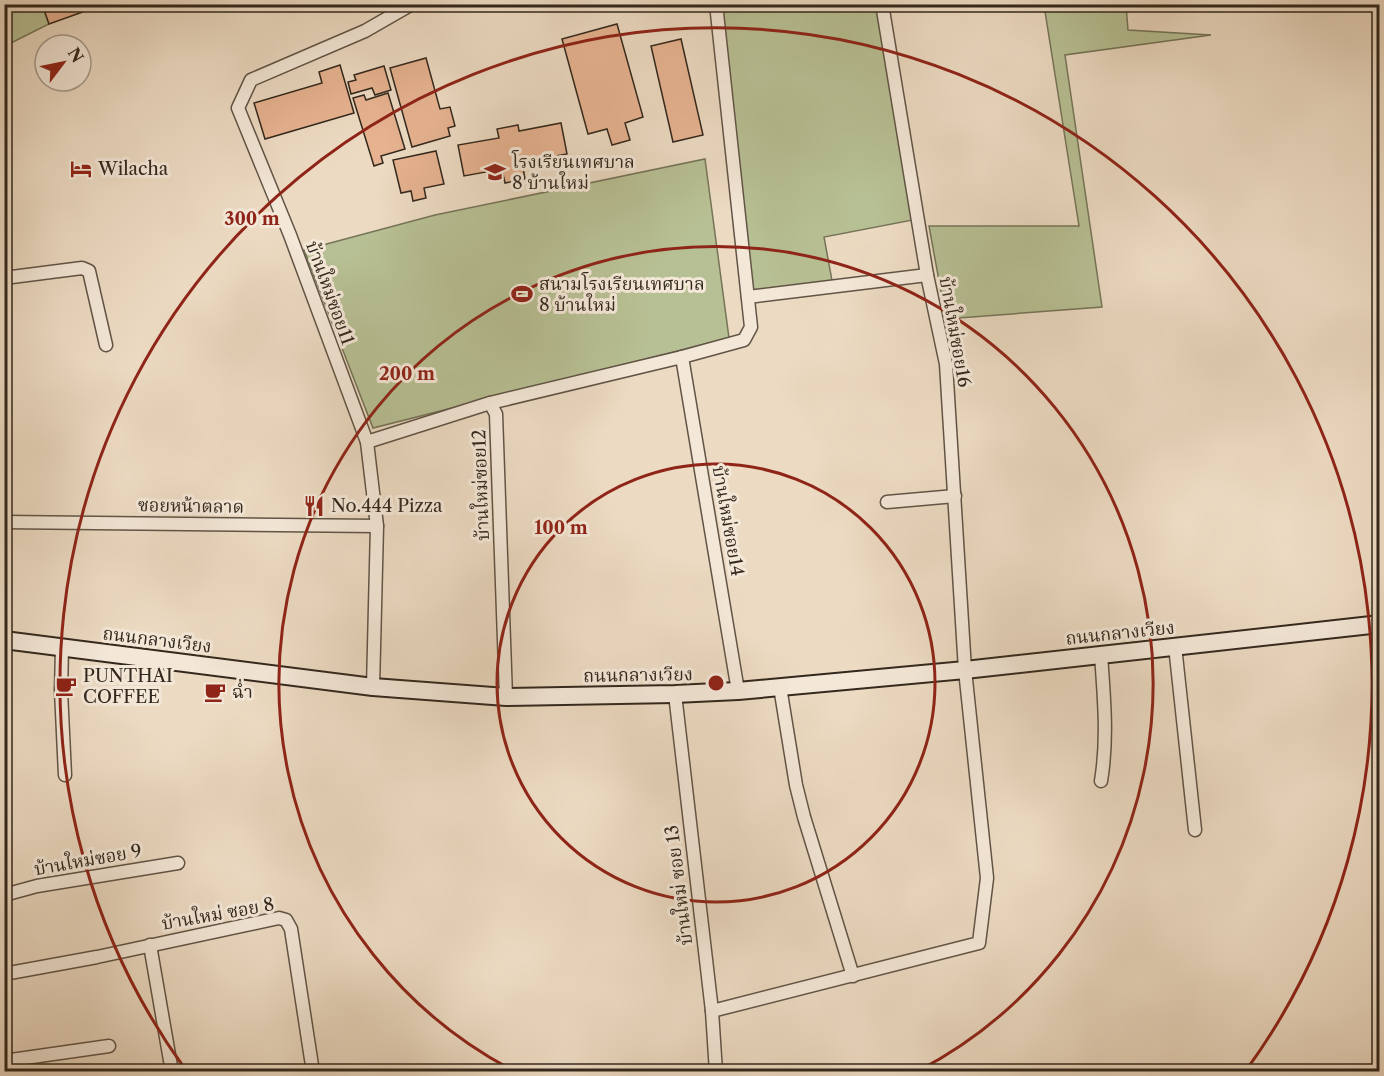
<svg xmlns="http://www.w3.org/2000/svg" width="1384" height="1076" font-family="'Libre Caslon Text','Noto Serif Thai',serif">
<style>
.green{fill:#b7c094;stroke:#757458;stroke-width:1.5}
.building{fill:#e6b290;stroke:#33281d;stroke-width:1.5}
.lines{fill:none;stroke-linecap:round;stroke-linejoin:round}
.street-casing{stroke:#615446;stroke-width:15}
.secondary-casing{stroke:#33281d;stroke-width:20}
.street{stroke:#f3e7d7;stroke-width:12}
.secondary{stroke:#f3e7d7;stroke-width:16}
.ring{fill:none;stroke:#8f2418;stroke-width:3}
.labels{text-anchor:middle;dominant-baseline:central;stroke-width:6;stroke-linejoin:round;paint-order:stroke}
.poi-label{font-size:18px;fill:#33281d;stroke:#f3e7d7;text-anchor:start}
.street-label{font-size:18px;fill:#33281d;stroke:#f3e7d7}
.centre{fill:#8f2418;stroke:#f3e7d7;stroke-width:3}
.ring-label{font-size:18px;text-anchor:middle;font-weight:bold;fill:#8f2418;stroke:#f3e7d7;stroke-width:6;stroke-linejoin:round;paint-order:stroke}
</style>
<rect width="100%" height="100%" fill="#ecdac2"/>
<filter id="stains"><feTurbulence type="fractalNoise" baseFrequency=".00333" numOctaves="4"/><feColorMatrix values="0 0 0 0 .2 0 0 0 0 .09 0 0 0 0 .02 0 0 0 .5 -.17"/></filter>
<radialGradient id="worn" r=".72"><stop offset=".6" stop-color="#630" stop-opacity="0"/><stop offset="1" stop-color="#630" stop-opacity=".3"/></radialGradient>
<g class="green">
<path d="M5,5H42L49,24L5,46Z"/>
<path d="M715,5H882L918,219L824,237L833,286L748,297Z"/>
<path d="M1044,5H1126L1128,30L1211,35L1065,55L1102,307L946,319L929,226H1079Z"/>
<path d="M705,159L729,338L373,428L304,250L435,215Z"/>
</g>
<g class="building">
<path d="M42,4H105L49,24Z"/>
<path d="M617,24L643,117L625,123L630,140L612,145L607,129L588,134L562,39Z"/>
<path d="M681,39L703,135L673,142L651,46Z"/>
<path d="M426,58L440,109L450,107L455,126L448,128L450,136L412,147L390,68Z"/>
<path d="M340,65L354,113L265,139L254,103L322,83L319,72Z"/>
<path d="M384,66L391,90L375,95L372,88L351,94L348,82L356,80L354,75Z"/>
<path d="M388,93L405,149L381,156L383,163L374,166L353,98L364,95L366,100Z"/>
<path d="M561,123L567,154L522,162L525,179L505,183L502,169L464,176L458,145L499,138L497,129L518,125L519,131Z"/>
<path d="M436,151L444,184L424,188L426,198L413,201L411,191L401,193L393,160Z"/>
</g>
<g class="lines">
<defs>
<g id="street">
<path d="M4,278L82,268L89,271L106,345"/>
<path d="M748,297L927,275"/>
<path d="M682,357L738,691"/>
<path d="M490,403L682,357L744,340L751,327L716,4"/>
<path d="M367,442L490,403L496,414L506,697"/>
<path d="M887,502L955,496"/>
<path d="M4,522L377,526"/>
<path d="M1175,646L1195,830"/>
<path d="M62,647L61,691L65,775"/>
<path d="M1101,655C1104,697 1108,739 1101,781"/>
<path d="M373,687L377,526L367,442L290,235L238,108L251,80L365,31L412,4"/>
<path d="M780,687L796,785L804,817L853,976"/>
<path d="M675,694L712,1011L716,1072"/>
<path d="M4,895L37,886L178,863"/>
<path d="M150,945L172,1072"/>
<path d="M4,974L97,957L279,918L286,920L291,929L313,1072"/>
<path d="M712,1011L979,943L987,878L965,670L946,364L927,275L882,4"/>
<path d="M4,1061L109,1046"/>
</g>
<path id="secondary" d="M4,640L373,687L506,697L675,694L738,691L965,670L1380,624"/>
</defs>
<use href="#street" class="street-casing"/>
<use href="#secondary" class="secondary-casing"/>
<use href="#street" class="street"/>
<use href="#secondary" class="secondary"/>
</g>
<g class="ring">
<circle cx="716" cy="683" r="219"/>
<path d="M514 1071A437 437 0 1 1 918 1071"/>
<path d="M185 1069A656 656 0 1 1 1247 1069"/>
</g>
<defs>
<symbol id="hotel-bare" viewBox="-9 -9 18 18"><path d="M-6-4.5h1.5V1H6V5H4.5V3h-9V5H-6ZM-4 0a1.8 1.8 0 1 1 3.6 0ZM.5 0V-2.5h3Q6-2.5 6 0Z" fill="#8f2418" stroke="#f3e7d7" stroke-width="2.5" paint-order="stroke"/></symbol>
<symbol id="school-bare" viewBox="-9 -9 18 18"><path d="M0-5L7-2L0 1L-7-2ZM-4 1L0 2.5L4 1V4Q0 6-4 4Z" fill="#8f2418" stroke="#f3e7d7" stroke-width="2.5" paint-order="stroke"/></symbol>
<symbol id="stadium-bare" viewBox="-9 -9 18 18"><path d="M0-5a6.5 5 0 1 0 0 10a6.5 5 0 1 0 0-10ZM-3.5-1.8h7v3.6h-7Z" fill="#8f2418" stroke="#f3e7d7" stroke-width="2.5" paint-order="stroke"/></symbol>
<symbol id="restaurant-bare" viewBox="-9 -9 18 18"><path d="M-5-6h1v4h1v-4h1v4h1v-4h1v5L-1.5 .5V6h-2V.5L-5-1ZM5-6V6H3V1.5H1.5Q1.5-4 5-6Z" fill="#8f2418" stroke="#f3e7d7" stroke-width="2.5" paint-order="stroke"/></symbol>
<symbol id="cafe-bare" viewBox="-9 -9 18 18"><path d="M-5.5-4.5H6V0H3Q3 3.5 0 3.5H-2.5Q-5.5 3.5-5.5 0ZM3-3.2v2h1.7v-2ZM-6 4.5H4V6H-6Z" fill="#8f2418" stroke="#f3e7d7" stroke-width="2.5" paint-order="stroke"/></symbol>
</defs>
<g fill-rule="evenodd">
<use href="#hotel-bare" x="66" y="154" width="30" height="30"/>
<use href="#school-bare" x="480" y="157" width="30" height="30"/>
<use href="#stadium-bare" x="507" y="279" width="30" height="30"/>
<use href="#restaurant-bare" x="299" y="491" width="30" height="30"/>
<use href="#cafe-bare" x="51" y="671" width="30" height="30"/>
<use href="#cafe-bare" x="200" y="677" width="30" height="30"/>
</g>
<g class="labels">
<g class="poi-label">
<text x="512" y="162">โรงเรียนเทศบาล<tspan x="512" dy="21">8 บ้านใหม่</tspan></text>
<text x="98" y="169">Wilacha</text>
<text x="539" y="284">สนามโรงเรียนเทศบาล<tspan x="539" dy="21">8 บ้านใหม่</tspan></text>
<text x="331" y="506">No.444 Pizza</text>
<text x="83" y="676">PUNTHAI<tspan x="83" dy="21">COFFEE</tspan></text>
<text x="232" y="692">ฉ่ำ</text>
</g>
<g class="street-label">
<text transform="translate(330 293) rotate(70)">บ้านใหม่ซอย11</text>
<text transform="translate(955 332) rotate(80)">บ้านใหม่ซอย16</text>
<text transform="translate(481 485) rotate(-92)">บ้านใหม่ซอย12</text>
<text transform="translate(191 506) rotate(1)">ซอยหน้าตลาด</text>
<text transform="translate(728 521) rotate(80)">บ้านใหม่ซอย14</text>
<text transform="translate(1120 633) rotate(-6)">ถนนกลางเวียง</text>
<text transform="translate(157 640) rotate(7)">ถนนกลางเวียง</text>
<text transform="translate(638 675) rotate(-1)">ถนนกลางเวียง</text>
<text transform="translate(88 860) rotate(-10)">บ้านใหม่ซอย 9</text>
<text transform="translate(679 885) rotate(-97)">บ้านใหม่ ซอย 13</text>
<text transform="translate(218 914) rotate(-10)">บ้านใหม่ ซอย 8</text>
</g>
</g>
<circle cx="716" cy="683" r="9" class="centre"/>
<g class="ring-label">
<text x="252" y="225">300 m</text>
<text x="407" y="380">200 m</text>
<text x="561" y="534">100 m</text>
</g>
<rect width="1384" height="1076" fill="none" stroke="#ecdac2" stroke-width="24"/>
<rect x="6" y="6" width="1372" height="1064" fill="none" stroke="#33281d" stroke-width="3"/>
<rect x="12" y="12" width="1360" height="1052" fill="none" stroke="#33281d" stroke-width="1.5"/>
<g transform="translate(63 63) rotate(58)"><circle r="28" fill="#f3e7d7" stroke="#a69b8d" stroke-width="1.5"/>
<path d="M0-4.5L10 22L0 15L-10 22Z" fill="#8f2418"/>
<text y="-9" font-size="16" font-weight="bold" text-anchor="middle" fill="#33281d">N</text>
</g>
<rect width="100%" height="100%" filter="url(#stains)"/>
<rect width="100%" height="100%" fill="url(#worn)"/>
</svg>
